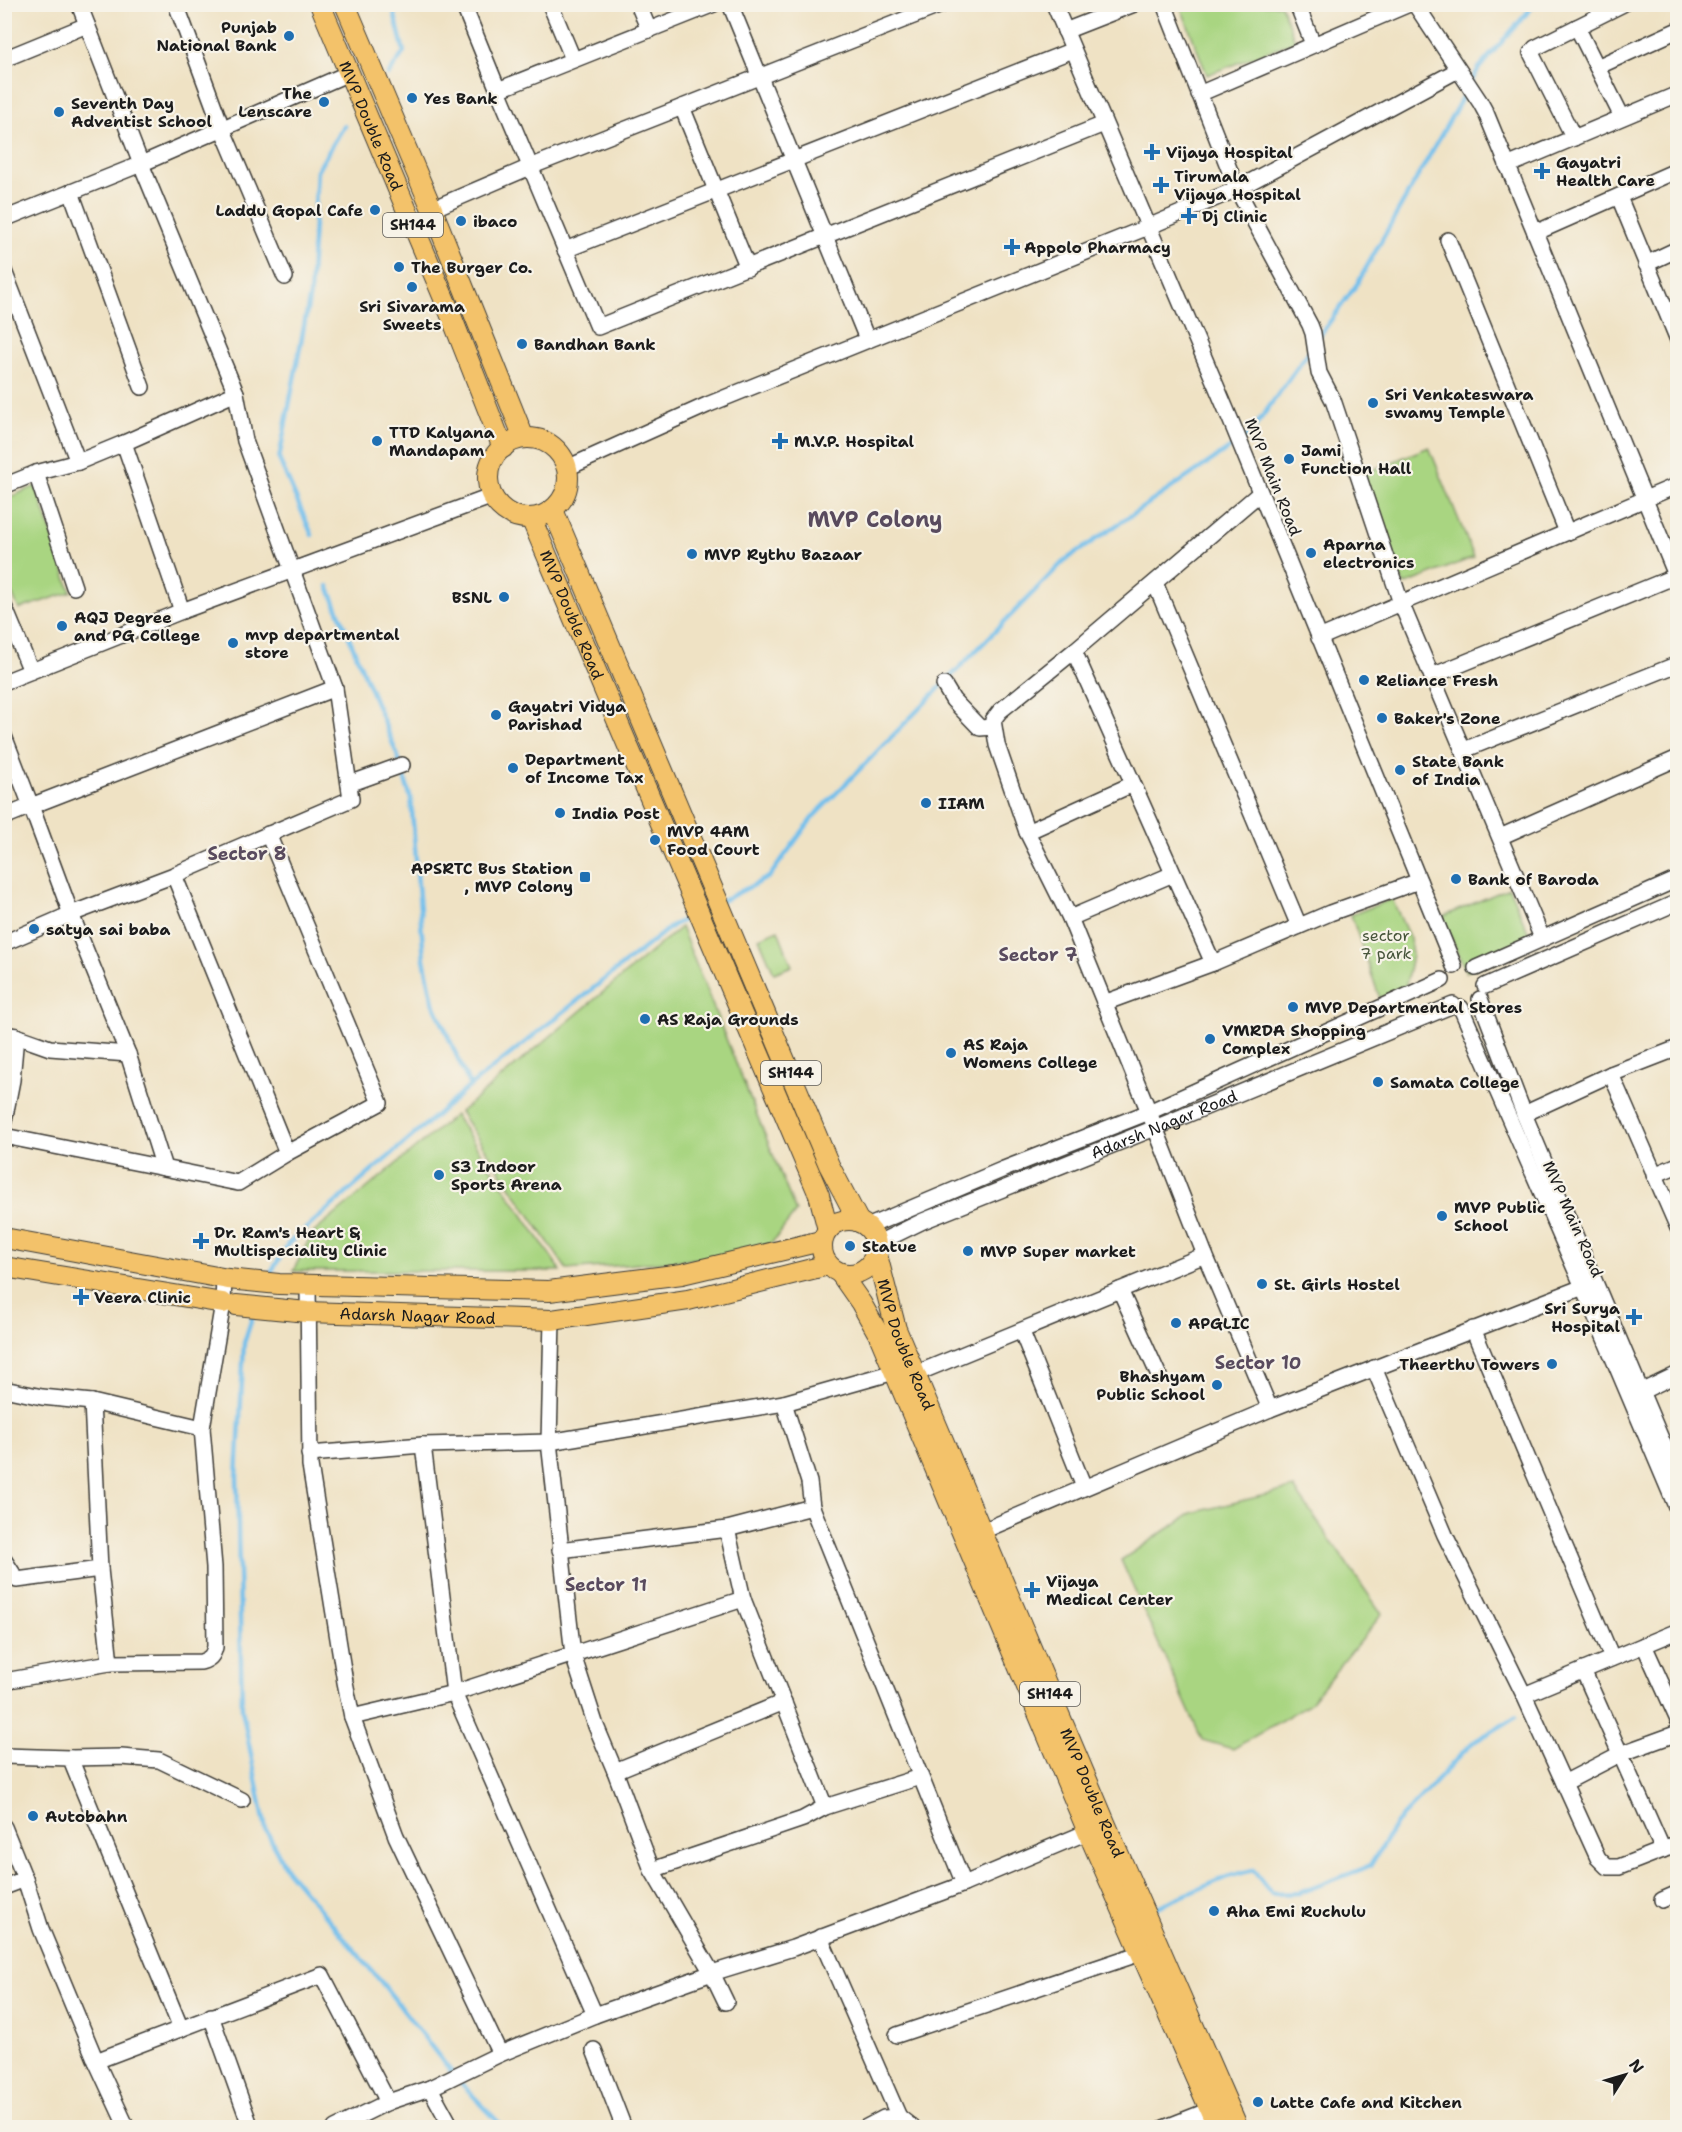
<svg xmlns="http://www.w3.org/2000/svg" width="1682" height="2132" font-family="'Shantell Sans',sans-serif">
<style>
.green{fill:#a9d581;stroke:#62784e;stroke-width:1.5}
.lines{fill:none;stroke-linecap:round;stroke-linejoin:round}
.stream{stroke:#72bfec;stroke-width:4.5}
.minor-casing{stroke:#3c3a35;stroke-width:18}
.major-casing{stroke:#3c3a35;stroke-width:22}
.minor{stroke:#fff;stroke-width:15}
.major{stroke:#f3c26a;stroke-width:20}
.poi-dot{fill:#1f6fb2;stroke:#f7f3e8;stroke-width:2}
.labels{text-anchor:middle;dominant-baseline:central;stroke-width:4.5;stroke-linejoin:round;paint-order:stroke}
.shield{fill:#f7f3e8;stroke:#5e5c59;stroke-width:1.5}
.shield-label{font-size:15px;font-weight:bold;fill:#1c1c1c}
.poi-label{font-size:16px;font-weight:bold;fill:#1c1c1c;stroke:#f7f3e8;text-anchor:start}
.street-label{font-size:16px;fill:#1c1c1c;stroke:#f7f3e8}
.park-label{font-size:16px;fill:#46543a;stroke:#f7f3e8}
.neighbourhood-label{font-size:18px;font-weight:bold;fill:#594b5e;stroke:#f7f3e8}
.district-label{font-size:22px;font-weight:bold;fill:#594b5e;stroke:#f7f3e8}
</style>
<rect width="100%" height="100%" fill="#f7f3e8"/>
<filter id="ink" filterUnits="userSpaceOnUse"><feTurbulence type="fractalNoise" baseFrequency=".0167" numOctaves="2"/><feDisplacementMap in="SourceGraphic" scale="12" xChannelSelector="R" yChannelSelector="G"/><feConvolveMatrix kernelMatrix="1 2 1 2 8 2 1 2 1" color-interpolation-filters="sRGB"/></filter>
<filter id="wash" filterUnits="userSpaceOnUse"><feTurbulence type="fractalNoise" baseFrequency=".008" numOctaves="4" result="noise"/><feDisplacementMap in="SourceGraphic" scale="24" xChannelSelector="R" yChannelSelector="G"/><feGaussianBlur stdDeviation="1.35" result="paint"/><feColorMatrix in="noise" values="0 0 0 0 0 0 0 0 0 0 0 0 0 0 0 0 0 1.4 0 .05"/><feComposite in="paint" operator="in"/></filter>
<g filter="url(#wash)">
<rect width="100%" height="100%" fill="#efe2c4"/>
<g class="green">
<path d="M1180,5H1281L1295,41L1207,75Z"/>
<path d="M1429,447L1474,557L1404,585L1360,475Z"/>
<path d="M36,486L71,592L19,609L5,579V499Z"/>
<path d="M1509,888L1533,943L1466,972L1442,917Z"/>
<path d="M1392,899L1410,939L1412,955L1406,985L1380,999L1351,915Z"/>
<path d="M681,927L796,1212L764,1253L567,1270L460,1112Z"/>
<path d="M778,930L792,966L774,973L759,938Z"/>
<path d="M455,1115L561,1271H293L312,1234Z"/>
<path d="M1294,1488L1382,1614L1309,1704L1233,1749L1202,1740L1121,1560L1192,1513Z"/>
</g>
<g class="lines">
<g class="stream">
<path d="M388,75L404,52L392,4"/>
<path d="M1318,338L1357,284L1479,68L1535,4"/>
<path d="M312,535L279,459L310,294L317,171L344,126"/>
<path d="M328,586L397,754L411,799L424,959L433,1002L470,1086"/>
<path d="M722,901L769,877L813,817L1064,561L1249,435L1312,347"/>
<path d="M268,1277L288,1244L470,1086L673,925L694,915"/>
<path d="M254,1312L244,1343L237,1477L242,1709L266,1830L286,1869L382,1983L452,2073"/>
<path d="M1150,1910L1227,1877L1253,1870L1272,1894L1299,1893L1370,1866L1396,1823L1472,1743L1516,1717"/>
<path d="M457,2079L504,2128"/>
</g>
</g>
</g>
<g filter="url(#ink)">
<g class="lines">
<defs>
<g id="minor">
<path d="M176,4L222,128L285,277"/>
<path d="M463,4L498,90L714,4"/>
<path d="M550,4L573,59"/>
<path d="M638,4L649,30"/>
<path d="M730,4L867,339"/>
<path d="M1054,4L1231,421L1454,966"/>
<path d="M1297,4L1313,44"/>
<path d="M1415,4L1480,102L1486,113L1678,580"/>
<path d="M1577,27L1622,117"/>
<path d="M1065,31L1134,4"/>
<path d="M4,59L87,25"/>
<path d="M1597,67L1678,30"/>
<path d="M1458,70L1237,189L1310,325L1313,333L1319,373L1333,400L1401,603L1542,938"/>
<path d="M498,90L598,327L1104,124"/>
<path d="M1199,94L1409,4"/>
<path d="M682,107L748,268"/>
<path d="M1574,138L1531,53L1535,48L1623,4"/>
<path d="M1507,166L1678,94"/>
<path d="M71,192L142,387"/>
<path d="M1619,197L1678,340"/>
<path d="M432,209L530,167L944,4"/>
<path d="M4,219L141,164L349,73"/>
<path d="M1535,233L1678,170"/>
<path d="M1448,240L1567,532"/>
<path d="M565,250L1073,50"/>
<path d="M1646,264L1678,249"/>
<path d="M4,271L78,462L124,443L236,393L141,164L79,4"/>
<path d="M124,443L182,611"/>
<path d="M567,468L707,405L1148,227L1237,189L1164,4"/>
<path d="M36,473L74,587"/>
<path d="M4,486L36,473L78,462"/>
<path d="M1260,493L1074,651L1000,711L993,720L997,745L1027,832L1070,918L1149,1112L1205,1255L1270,1409"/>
<path d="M1155,583L1299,926"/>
<path d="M4,606L31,671"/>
<path d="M1319,638L1678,485"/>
<path d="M1074,651L1213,963"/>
<path d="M1432,676L1676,576"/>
<path d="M4,682L182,611L493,496"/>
<path d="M944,685L953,700L980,728L993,727"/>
<path d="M4,736L31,806L335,688"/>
<path d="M1464,750L1678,664"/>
<path d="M349,784L402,765"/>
<path d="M4,817L31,806L71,914L128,1054L164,1168L238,1183L287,1153L174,875"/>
<path d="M1027,832L1133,784"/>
<path d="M268,834L380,1103L287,1153"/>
<path d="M1500,837L1678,758"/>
<path d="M1070,918L1173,874"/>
<path d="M4,943L71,914L174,875L351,799L335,688L245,441L236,393"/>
<path d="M1476,968L1678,879"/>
<path d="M1485,986L1678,902"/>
<path d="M1480,999L1524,1114L1678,1479"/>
<path d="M1104,1003L1213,963L1330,913L1419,881"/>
<path d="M1461,1008L1583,1287L1678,1511"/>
<path d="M4,1034L16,1036L50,1048L128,1054"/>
<path d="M1611,1074L1678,1228"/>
<path d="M1524,1114L1611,1074L1678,1048"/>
<path d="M4,1121L12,1080L16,1036"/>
<path d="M4,1136L164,1168"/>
<path d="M1654,1175L1678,1165"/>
<path d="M867,1227L1004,1169L1149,1112L1442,980"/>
<path id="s1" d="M876,1244L923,1221L1155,1128L1453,1005"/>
<path d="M308,1286L310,1465L345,1682L352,1717L396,1836L500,2054"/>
<path d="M1120,1290L1159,1376"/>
<path d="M552,1320L549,1442L573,1655L596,1726L615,1771L652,1870L712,1973L726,2002"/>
<path d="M1473,1329L1612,1658"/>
<path d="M1022,1332L1084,1487"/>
<path d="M1374,1368L1445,1535L1524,1695L1598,1858L1607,1867H1619L1678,1844"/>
<path d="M915,1374L1205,1255"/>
<path d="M4,1389L42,1397L92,1402L202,1428"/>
<path d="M1632,1396L1678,1374"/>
<path d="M784,1403L809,1482L812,1507"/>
<path d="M423,1445L454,1693L595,2015"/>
<path d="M309,1454L423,1445L549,1442L784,1403L894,1372"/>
<path d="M727,1529L743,1599L825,1807"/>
<path d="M973,1535L1270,1409L1583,1287"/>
<path d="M560,1550L727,1529L812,1507L964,1884"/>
<path d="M4,1560L17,1580L100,1569L92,1402"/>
<path d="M1644,1645L1678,1720"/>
<path d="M110,1663L201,1662C210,1659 213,1656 215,1647L214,1567L202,1428L223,1303L224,1278"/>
<path d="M1583,1670L1663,1850"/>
<path d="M4,1681L110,1663L100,1569"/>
<path d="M1524,1695L1678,1631"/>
<path d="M352,1717L454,1693L743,1599"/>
<path d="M4,1756L70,1758L181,2029"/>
<path d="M70,1758L121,1757L159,1760L242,1800"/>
<path d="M615,1771L784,1702"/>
<path d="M1564,1783L1620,1754L1678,1733"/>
<path d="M4,1827L25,1879L41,1929L96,2061L127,2128"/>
<path d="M652,1870L803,1819L825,1807L920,1777"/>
<path d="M4,1887L25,1879"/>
<path d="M1662,1900L1678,1893"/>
<path d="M820,1937L899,2117"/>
<path d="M211,2016L251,2128"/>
<path d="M897,2035L1141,1953"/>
<path d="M594,2050L624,2128"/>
<path d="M96,2061L322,1975L388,2102"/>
<path d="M430,2088L500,2054L595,2015L712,1973L793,1948L964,1884L1097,1828"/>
<path d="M335,2128L388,2102L430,2088L452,2128"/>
<path d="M865,2128L884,2118L899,2117L913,2128"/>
<path d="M1164,2128L1210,2110"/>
</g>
<g id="major">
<path id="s2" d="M320,4L448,308L503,448"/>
<path d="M345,4L432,209L524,438"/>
<circle cx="528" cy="478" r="40"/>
<path d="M553,510L829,1165L859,1222"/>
<path id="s3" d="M531,518L819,1195L828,1230"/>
<circle cx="849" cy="1247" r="27"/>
<path d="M4,1238L228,1279L279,1284L549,1291L682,1274L821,1241"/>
<path id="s4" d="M877,1255L896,1329L1106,1825L1238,2128"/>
<path d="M4,1267L223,1303"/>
<path d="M840,1273L861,1303L879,1335L1088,1832L1218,2128"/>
<path id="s5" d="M236,1305L307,1312L552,1320L688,1300L828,1265"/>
</g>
</defs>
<use href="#minor" class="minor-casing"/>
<use href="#major" class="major-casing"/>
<use href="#minor" class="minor"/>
<use href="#major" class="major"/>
</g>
</g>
<g class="poi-dot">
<circle cx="289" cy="36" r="6"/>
<circle cx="412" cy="98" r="6"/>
<circle cx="324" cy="102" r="6"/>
<circle cx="59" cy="112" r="6"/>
<path d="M1149 143h6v6h6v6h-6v6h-6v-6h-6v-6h6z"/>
<path d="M1539 162h6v6h6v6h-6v6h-6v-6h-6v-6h6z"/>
<path d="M1158 176h6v6h6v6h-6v6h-6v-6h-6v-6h6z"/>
<circle cx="375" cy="210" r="6"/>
<path d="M1186 207h6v6h6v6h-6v6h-6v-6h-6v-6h6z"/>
<circle cx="461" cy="221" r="6"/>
<path d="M1009 238h6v6h6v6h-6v6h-6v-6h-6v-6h6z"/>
<circle cx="399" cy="267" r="6"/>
<circle cx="412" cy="287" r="6"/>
<circle cx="522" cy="344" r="6"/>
<circle cx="1373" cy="403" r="6"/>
<circle cx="377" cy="441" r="6"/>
<path d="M777 432h6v6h6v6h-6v6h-6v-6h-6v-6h6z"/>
<circle cx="1289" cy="459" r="6"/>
<circle cx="1311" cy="553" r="6"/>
<circle cx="692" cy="554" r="6"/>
<circle cx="504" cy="597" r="6"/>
<circle cx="62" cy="626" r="6"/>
<circle cx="233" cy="643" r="6"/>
<circle cx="1364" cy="680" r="6"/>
<circle cx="496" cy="715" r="6"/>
<circle cx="1382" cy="718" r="6"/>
<circle cx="513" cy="768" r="6"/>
<circle cx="1400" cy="770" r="6"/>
<circle cx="926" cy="803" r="6"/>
<circle cx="560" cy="813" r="6"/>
<circle cx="655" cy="840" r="6"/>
<rect x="579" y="871" width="12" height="12" rx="3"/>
<circle cx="1456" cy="879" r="6"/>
<circle cx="34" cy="929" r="6"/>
<circle cx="1293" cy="1007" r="6"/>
<circle cx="645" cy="1019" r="6"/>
<circle cx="1210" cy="1039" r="6"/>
<circle cx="951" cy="1053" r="6"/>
<circle cx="1378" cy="1082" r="6"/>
<circle cx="439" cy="1175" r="6"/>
<circle cx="1442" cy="1216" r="6"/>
<path d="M198 1232h6v6h6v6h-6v6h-6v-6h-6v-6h6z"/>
<circle cx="850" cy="1246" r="6"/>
<circle cx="968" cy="1251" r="6"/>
<circle cx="1262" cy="1284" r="6"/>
<path d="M78 1288h6v6h6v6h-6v6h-6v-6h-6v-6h6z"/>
<path d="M1631 1308h6v6h6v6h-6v6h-6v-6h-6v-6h6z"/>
<circle cx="1176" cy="1323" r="6"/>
<circle cx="1552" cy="1364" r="6"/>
<circle cx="1217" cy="1385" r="6"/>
<path d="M1029 1581h6v6h6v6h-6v6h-6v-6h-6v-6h6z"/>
<circle cx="33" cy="1816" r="6"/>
<circle cx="1214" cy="1911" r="6"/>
<circle cx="1258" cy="2102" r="6"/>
</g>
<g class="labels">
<g class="shield">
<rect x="383" y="213" width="60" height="24" rx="4.5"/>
<rect x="761" y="1061" width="60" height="24" rx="4.5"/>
<rect x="1020" y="1682" width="60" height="24" rx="4.5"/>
</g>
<g class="shield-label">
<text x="413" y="225">SH144</text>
<text x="791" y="1073">SH144</text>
<text x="1050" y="1694">SH144</text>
</g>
<g class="poi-label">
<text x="277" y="27" text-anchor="end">Punjab<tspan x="277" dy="18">National Bank</tspan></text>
<text x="312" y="93" text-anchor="end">The<tspan x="312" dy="18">Lenscare</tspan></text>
<text x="424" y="98">Yes Bank</text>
<text x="71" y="103">Seventh Day<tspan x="71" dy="18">Adventist School</tspan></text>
<text x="1166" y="152">Vijaya Hospital</text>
<text x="1556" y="162">Gayatri<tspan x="1556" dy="18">Health Care</tspan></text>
<text x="1174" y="176">Tirumala<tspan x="1174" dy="18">Vijaya Hospital</tspan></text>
<text x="363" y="210" text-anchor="end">Laddu Gopal Cafe</text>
<text x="1202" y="216">Dj Clinic</text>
<text x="473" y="221">ibaco</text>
<text x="1024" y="247">Appolo Pharmacy</text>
<text x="411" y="267">The Burger Co.</text>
<text x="412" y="306" text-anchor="middle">Sri Sivarama<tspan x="412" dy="18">Sweets</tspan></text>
<text x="534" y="344">Bandhan Bank</text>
<text x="1385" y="394">Sri Venkateswara<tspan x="1385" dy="18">swamy Temple</tspan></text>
<text x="389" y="432">TTD Kalyana<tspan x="389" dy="18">Mandapam</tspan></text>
<text x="794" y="441">M.V.P. Hospital</text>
<text x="1301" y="450">Jami<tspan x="1301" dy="18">Function Hall</tspan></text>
<text x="1323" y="544">Aparna<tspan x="1323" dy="18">electronics</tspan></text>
<text x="704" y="554">MVP Rythu Bazaar</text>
<text x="492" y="597" text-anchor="end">BSNL</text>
<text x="74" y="617">AQJ Degree<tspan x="74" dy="18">and PG College</tspan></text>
<text x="245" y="634">mvp departmental<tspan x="245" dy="18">store</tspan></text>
<text x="1376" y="680">Reliance Fresh</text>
<text x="508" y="706">Gayatri Vidya<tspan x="508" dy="18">Parishad</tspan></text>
<text x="1394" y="718">Baker's Zone</text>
<text x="525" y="759">Department<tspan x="525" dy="18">of Income Tax</tspan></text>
<text x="1412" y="761">State Bank<tspan x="1412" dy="18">of India</tspan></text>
<text x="938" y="803">IIAM</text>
<text x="572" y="813">India Post</text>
<text x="667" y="831">MVP 4AM<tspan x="667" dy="18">Food Court</tspan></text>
<text x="573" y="868" text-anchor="end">APSRTC Bus Station<tspan x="573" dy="18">, MVP Colony</tspan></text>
<text x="1468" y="879">Bank of Baroda</text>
<text x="46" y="929">satya sai baba</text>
<text x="1305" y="1007">MVP Departmental Stores</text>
<text x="657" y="1019">AS Raja Grounds</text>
<text x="1222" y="1030">VMRDA Shopping<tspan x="1222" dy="18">Complex</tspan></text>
<text x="963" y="1044">AS Raja<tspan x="963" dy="18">Womens College</tspan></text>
<text x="1390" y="1082">Samata College</text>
<text x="451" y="1166">S3 Indoor<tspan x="451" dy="18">Sports Arena</tspan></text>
<text x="1454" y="1207">MVP Public<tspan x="1454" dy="18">School</tspan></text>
<text x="214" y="1232">Dr. Ram's Heart &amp;<tspan x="214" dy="18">Multispeciality Clinic</tspan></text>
<text x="862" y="1246">Statue</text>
<text x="980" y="1251">MVP Super market</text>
<text x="1274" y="1284">St. Girls Hostel</text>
<text x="94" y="1297">Veera Clinic</text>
<text x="1620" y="1308" text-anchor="end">Sri Surya<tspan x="1620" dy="18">Hospital</tspan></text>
<text x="1188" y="1323">APGLIC</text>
<text x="1540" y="1364" text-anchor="end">Theerthu Towers</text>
<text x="1205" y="1376" text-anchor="end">Bhashyam<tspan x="1205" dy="18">Public School</tspan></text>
<text x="1046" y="1581">Vijaya<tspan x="1046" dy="18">Medical Center</tspan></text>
<text x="45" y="1816">Autobahn</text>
<text x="1226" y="1911">Aha Emi Ruchulu</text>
<text x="1270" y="2102">Latte Cafe and Kitchen</text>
</g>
<g class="street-label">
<text stroke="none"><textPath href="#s2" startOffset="132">MVP Double Road</textPath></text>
<text transform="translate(1273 477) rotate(68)">MVP Main Road</text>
<text stroke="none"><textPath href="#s3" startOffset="105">MVP Double Road</textPath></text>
<text stroke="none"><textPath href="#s1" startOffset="312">Adarsh Nagar Road</textPath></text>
<text transform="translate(1573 1219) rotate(66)">MVP Main Road</text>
<text stroke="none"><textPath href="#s5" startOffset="182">Adarsh Nagar Road</textPath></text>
<text stroke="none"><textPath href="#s4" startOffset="94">MVP Double Road</textPath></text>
<text stroke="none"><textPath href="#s4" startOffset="580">MVP Double Road</textPath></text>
</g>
<g class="park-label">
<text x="1386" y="935">sector<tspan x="1386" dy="18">7 park</tspan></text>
</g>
<g class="neighbourhood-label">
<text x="247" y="854">Sector 8</text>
<text x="1038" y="955">Sector 7</text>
<text x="1258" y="1363">Sector 10</text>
<text x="606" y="1585">Sector 11</text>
</g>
<g class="district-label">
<text x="875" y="519">MVP Colony</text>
</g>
</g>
<rect width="1682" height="2132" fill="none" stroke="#f7f3e8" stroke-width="24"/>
<g transform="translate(1625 2075) rotate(53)" stroke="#f7f3e8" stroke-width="4.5" paint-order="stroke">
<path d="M0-4.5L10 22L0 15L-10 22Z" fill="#1c1c1c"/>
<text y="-9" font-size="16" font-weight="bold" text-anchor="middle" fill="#1c1c1c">N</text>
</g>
</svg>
